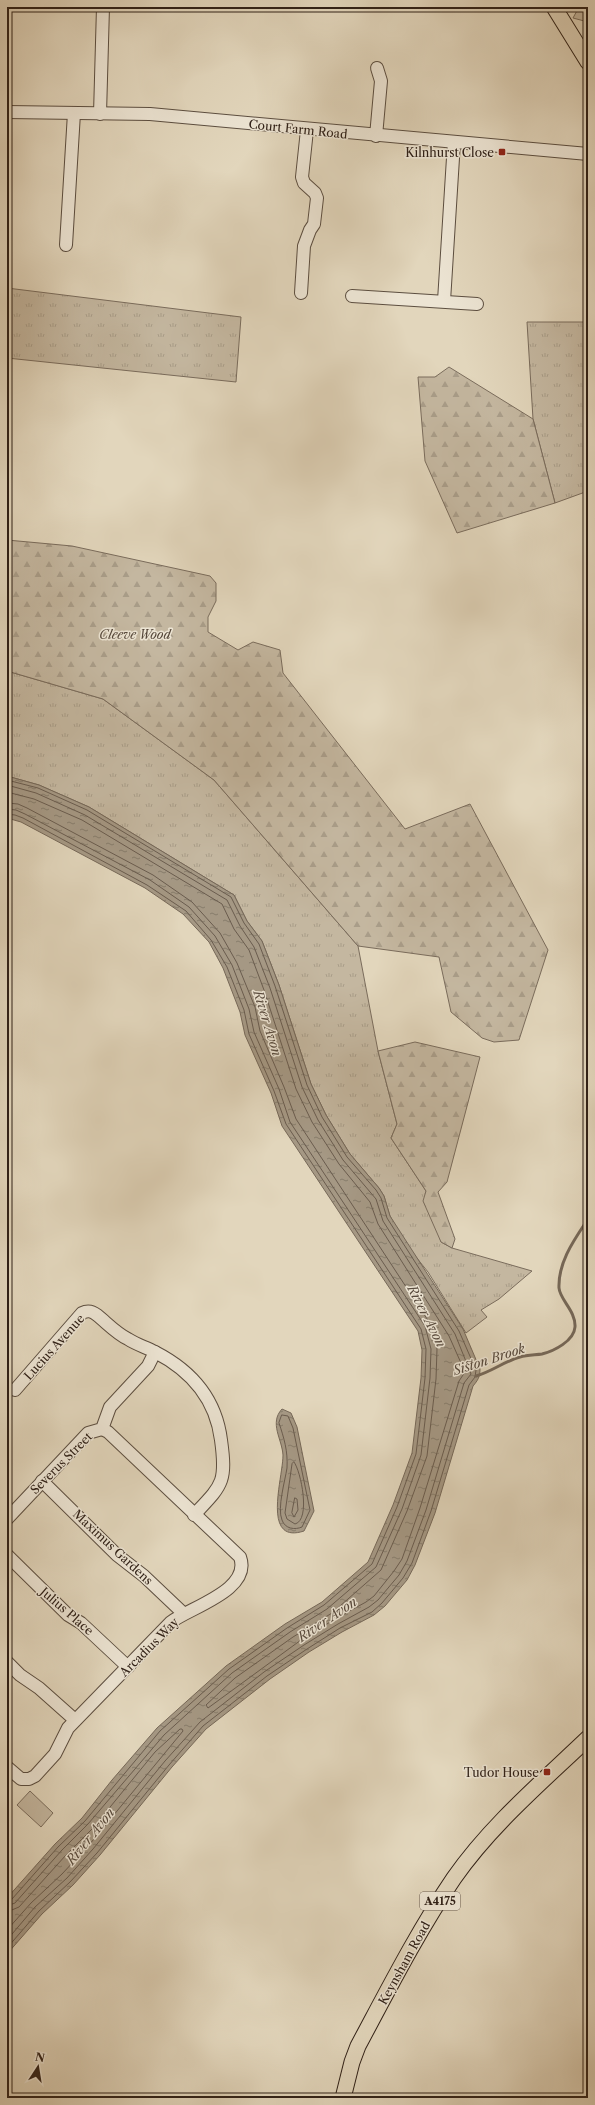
<svg xmlns="http://www.w3.org/2000/svg" width="595" height="2105" font-family="'Libre Caslon Text',serif">
<style>
.grass{fill:url(#grass-tufts);stroke:#7a6c5c}
.forest{fill:url(#forest-firs);stroke:#7a6c5c}
.green{fill:#c4b7a0;stroke:#7a6c5c}
.water{fill:url(#water-ripples);stroke:#766858}
.lines{fill:none;stroke-linecap:round;stroke-linejoin:round}
.shore{stroke:#6a5c4e;stroke-width:1}
.stream{stroke:#766858;stroke-width:3}
.minor-casing{stroke:#5c4e40;stroke-width:14}
.major-casing{stroke:#2f2017;stroke-width:17}
.minor{stroke:#ece4d3;stroke-width:12}
.major{stroke:#e2d6bc;stroke-width:15}
.poi-dot{fill:#8f2418;stroke:#ece4d3;stroke-width:1.5}
.labels{text-anchor:middle;dominant-baseline:central;stroke-width:3;stroke-linejoin:round;paint-order:stroke}
.shield{fill:#ece4d3;stroke:#685b4f;stroke-width:1}
.shield-label{font-size:11px;font-weight:bold;fill:#2f2017}
.street-label{font-size:12px;fill:#2f2017;stroke:#ece4d3}
.poi-label{font-size:12px;fill:#2f2017;stroke:#ece4d3;text-anchor:end}
.park-label{font-size:12px;font-style:italic;fill:#544639;stroke:#ece4d3}
.water-label{font-size:13px;font-style:italic;fill:#584a3d;stroke:#ece4d3}
</style>
<defs>
<pattern id="grass-tufts" width="24" height="20" patternUnits="userSpaceOnUse"><rect width="24" height="20" fill="#c4b7a0"/><path d="M3 7l-1-3M5 7V3M7 7l1-3M15 17l-1-3M17 17v-4M19 17l1-3" fill="none" stroke="#a99d89"/></pattern>
<pattern id="forest-firs" width="22" height="20" patternUnits="userSpaceOnUse"><rect width="22" height="20" fill="#c4b7a0"/><path d="M5 1l3.5 6h-7zM16 11l3.5 6h-7z" fill="#a99d89"/></pattern>
<pattern id="water-ripples" width="26" height="14" patternUnits="userSpaceOnUse"><rect width="26" height="14" fill="#a59884"/><path d="M2 4q2-2 4 0t4 0M15 11q2-2 4 0t4 0" fill="none" stroke="#877c6b"/></pattern>
</defs>
<rect width="100%" height="100%" fill="#e2d6bc"/>
<filter id="stains"><feTurbulence type="fractalNoise" baseFrequency=".005" numOctaves="4"/><feColorMatrix values="0 0 0 0 .2 0 0 0 0 .09 0 0 0 0 .02 0 0 0 .5 -.17"/></filter>
<radialGradient id="worn" r=".72"><stop offset=".6" stop-color="#630" stop-opacity="0"/><stop offset="1" stop-color="#630" stop-opacity=".3"/></radialGradient>
<g class="grass">
<path d="M7,288L241,317L236,382L7,358Z"/>
<path d="M527,322H588V491L555,503L533,419Z"/>
<path d="M7,671L103,699L214,780L358,946L378,1051L397,1124L391,1138L426,1191L441,1242L452,1248L532,1271L499,1299L481,1310L487,1317L466,1333L428,1272L408,1247L390,1216L384,1196L379,1188L350,1154L326,1115L311,1084L279,985L262,941L247,921L234,895L89,807L39,785L7,776Z"/>
</g>
<g class="forest">
<path d="M449,367L533,419L555,503L457,533L425,461L418,377H435Z"/>
<path d="M7,540L72,546L210,576L216,583V601L208,617V632L238,650L253,642L280,650L283,673L405,829L470,804L548,950L519,1040L494,1042L482,1038L451,1012L439,957L358,946L214,780L103,699L7,671Z"/>
<path d="M415,1042L480,1057L447,1182L438,1192L455,1239L452,1248L441,1242L423,1201L426,1191L391,1138L397,1124L378,1051Z"/>
</g>
<g class="green">
<path d="M579,7H588V22L573,18Z"/>
<path d="M30,1791L53,1813L41,1827L17,1805Z"/>
</g>
<g class="water">
<path d="M7,776L39,785L89,807L234,895L247,921L262,941L279,985L311,1084L326,1115L350,1154L379,1188L384,1196L390,1216L463,1329L480,1369C480,1377 478,1380 473,1386L435,1513L415,1565L407,1580L385,1606L374,1615L342,1632L309,1652L270,1679L206,1729L172,1767L100,1855L73,1885L42,1914L7,1954V1898L55,1844L82,1818L112,1780L157,1728L226,1666L285,1624L322,1602L368,1562L393,1505L412,1453L421,1378L422,1350L418,1331L282,1126L271,1093L245,1035L240,1012L223,968L209,942L183,914L145,888L21,822L7,818Z"/>
<path d="M282,1409L291,1413L297,1427L314,1511L304,1531C261,1545 283,1478 283,1455C282,1439 269,1423 282,1409Z"/>
</g>
<g class="lines">
<g class="shore">
<path d="M7,780L38,788L87,810L231,897L244,923L259,944L275,986L307,1085L322,1117L347,1157L376,1190L381,1198L387,1218L459,1331L476,1370L475,1377L469,1385L431,1511L412,1563L403,1578L382,1603L372,1612L340,1628L307,1649L267,1676L203,1726L169,1765L97,1853L70,1882L39,1911L7,1948"/>
<path d="M7,785L36,793L85,815L227,900L240,926L254,947L270,988L302,1087L318,1120L343,1160L376,1199L383,1221L455,1334L471,1374L464,1383L426,1510L407,1561L399,1575L378,1600L369,1607L338,1624L304,1645L264,1672L200,1722L165,1761L93,1849L67,1878L35,1907L7,1940"/>
<path d="M7,792L34,799L82,820L222,904L234,929L249,950L264,990L296,1089L312,1122L339,1164L370,1202L378,1224L449,1336L465,1372L459,1381L420,1508L402,1559L394,1571L374,1596L366,1602L335,1619L301,1640L208,1708L206,1705L235,1678L293,1637L332,1613L381,1570L407,1511L427,1456L436,1379L437,1349L433,1328L296,1119L284,1087L260,1031L255,1007L237,963L220,933L192,902L153,875L27,808L18,804L7,803"/>
<path d="M7,809L16,810L25,814L150,880L189,907L215,936L232,965L249,1009L254,1032L279,1089L290,1122L425,1326L431,1349L430,1378L421,1455L402,1509L376,1567L327,1609L290,1632L232,1673L164,1735L88,1824L62,1850L15,1903L7,1906"/>
<path d="M7,814L15,815L23,818L147,885L186,911L211,940L227,967L244,1010L249,1034L274,1091L286,1124L421,1329L426,1349L425,1378L416,1454L397,1507L372,1564L324,1605L287,1628L229,1669L160,1731L85,1821L58,1847L12,1899L7,1901"/>
<path d="M282,1415L288,1416L293,1428L310,1510L302,1527C295,1530 285,1529 282,1520C277,1508 285,1481 287,1468C288,1451 284,1438 279,1423Z"/>
<path d="M294,1462C301,1471 311,1520 295,1524L287,1519L285,1513L292,1464Z"/>
<path d="M295,1498L297,1499L298,1510L294,1517L292,1513Z"/>
<path d="M7,1912L19,1907L66,1855L93,1828L155,1752L180,1729H182L183,1731L89,1845L62,1874L31,1903L7,1930"/>
</g>
<path class="stream" d="M476,1376C491,1372 505,1361 520,1357C527,1355 535,1355 542,1354C554,1351 574,1341 575,1327C576,1311 560,1300 559,1288C558,1262 574,1240 588,1219"/>
<defs>
<g id="minor">
<path d="M7,112L150,114L588,154"/>
<path d="M100,114L103,7"/>
<path d="M376,136L381,81L377,68"/>
<path d="M66,245L74,113"/>
<path d="M301,293L304,246L310,230L314,224L317,198L315,193L304,183L302,177L307,130"/>
<path d="M352,296L477,304"/>
<path d="M444,301L454,142"/>
<path d="M15,1390L82,1313C88,1310 92,1311 97,1315C107,1323 116,1333 128,1339C137,1345 146,1347 155,1352C192,1371 216,1400 221,1440C227,1483 222,1485 194,1515"/>
<path d="M42,1481L117,1555L144,1576L183,1613"/>
<path d="M7,1519L88,1433L102,1429L110,1407L148,1366L155,1352"/>
<path d="M7,1555L68,1615L81,1623L128,1667"/>
<path d="M7,1662L20,1675L39,1688L75,1720"/>
<path d="M7,1767L21,1779H29L35,1776L55,1754L68,1728L171,1622C191,1607 252,1590 240,1557L108,1432L102,1429"/>
</g>
<g id="major">
<path d="M554,7L588,62"/>
<path d="M343,2098L352,2062L358,2046C388,1990 418,1931 454,1878C491,1825 542,1782 588,1738"/>
</g>
</defs>
<use href="#minor" class="minor-casing"/>
<use href="#major" class="major-casing"/>
<use href="#minor" class="minor"/>
<use href="#major" class="major"/>
</g>
<g class="poi-dot">
<rect x="498" y="148" width="8" height="8" rx="2"/>
<rect x="543" y="1768" width="8" height="8" rx="2"/>
</g>
<g class="labels">
<rect class="shield" x="420" y="1892" width="40" height="18" rx="3"/>
<g class="shield-label">
<text x="440" y="1901">A4175</text>
</g>
<g class="street-label">
<text transform="translate(298 129) rotate(6)">Court Farm Road</text>
<text transform="translate(54 1347) rotate(-48)">Lucius Avenue</text>
<text transform="translate(61 1463) rotate(-45)">Severus Street</text>
<text transform="translate(113 1547) rotate(43)">Maximus Gardens</text>
<text transform="translate(67 1611) rotate(41)">Julius Place</text>
<text transform="translate(149 1647) rotate(-45)">Arcadius Way</text>
<text transform="translate(404 1963) rotate(-61)">Keynsham Road</text>
</g>
<g class="poi-label">
<text x="494" y="152">Kilnhurst Close</text>
<text x="539" y="1772">Tudor House</text>
</g>
<g class="park-label">
<text x="135" y="634">Cleeve Wood</text>
</g>
<g class="water-label">
<text transform="translate(268 1023) rotate(73)">River Avon</text>
<text transform="translate(427 1316) rotate(63)">River Avon</text>
<text transform="translate(489 1359) rotate(-18)">Siston Brook</text>
<text transform="translate(327 1619) rotate(-34)">River Avon</text>
<text transform="translate(90 1836) rotate(-51)">River Avon</text>
</g>
</g>
<rect width="595" height="2105" fill="none" stroke="#e2d6bc" stroke-width="24"/>
<rect x="8" y="8" width="579" height="2089" fill="none" stroke="#2f2017" stroke-width="2"/>
<rect x="12" y="12" width="571" height="2081" fill="none" stroke="#2f2017"/>
<g transform="translate(38 2067) rotate(12)" stroke="#ece4d3" stroke-width="3" paint-order="stroke">
<path d="M0-3L7 15L0 10L-7 15Z" fill="#2f2017"/>
<text y="-6" font-size="11" font-weight="bold" text-anchor="middle" fill="#2f2017">N</text>
</g>
<rect width="100%" height="100%" filter="url(#stains)"/>
<rect width="100%" height="100%" fill="url(#worn)"/>
</svg>
